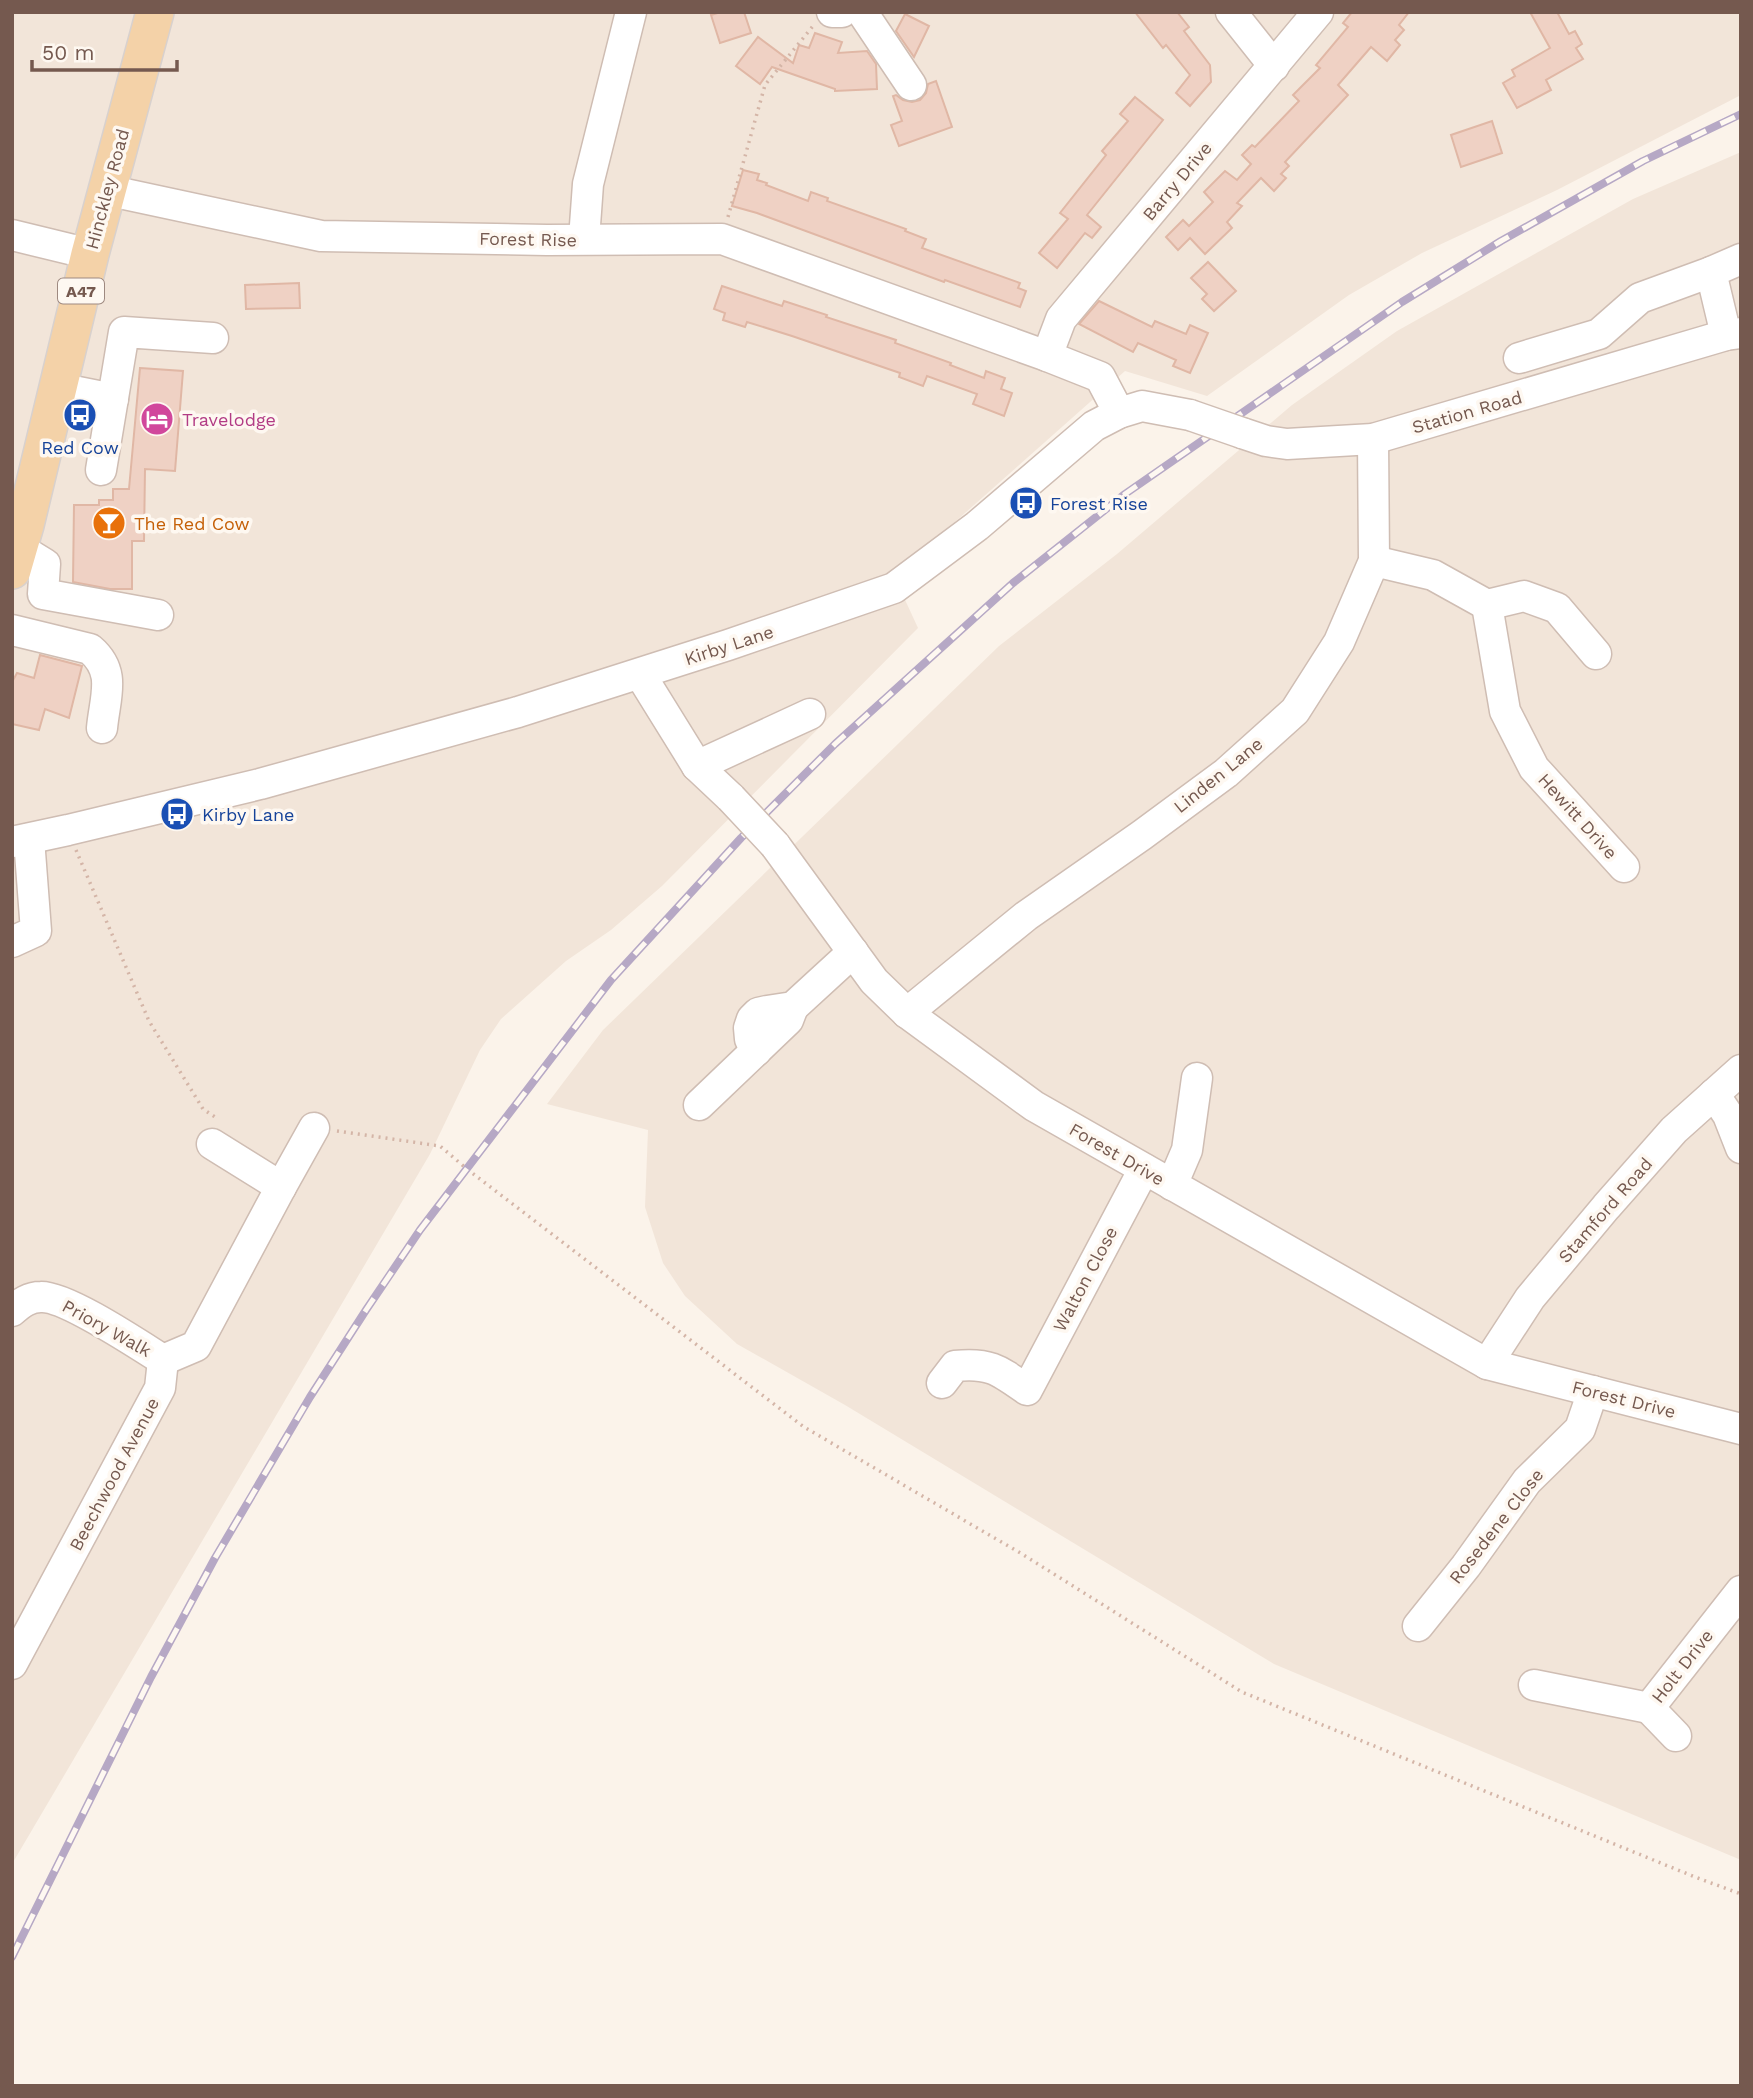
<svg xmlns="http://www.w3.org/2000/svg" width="1753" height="2098" font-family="'Work Sans',sans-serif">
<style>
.residential{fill:#f2e5d9}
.building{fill:#efd1c4;stroke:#e0b7a5;stroke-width:2}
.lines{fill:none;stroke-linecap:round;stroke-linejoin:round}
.minor-casing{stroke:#cfbdb3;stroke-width:33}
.major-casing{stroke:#d8d1ce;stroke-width:40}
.path{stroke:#d4b5a7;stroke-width:3.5;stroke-dasharray:2 5;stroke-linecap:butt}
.minor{stroke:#fff;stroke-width:30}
.major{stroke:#f4d2a8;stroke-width:37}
.rail-casing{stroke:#b6a8c5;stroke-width:8}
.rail{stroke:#fef8f1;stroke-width:5;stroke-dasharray:16;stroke-linecap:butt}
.minor-bridge-casing{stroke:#cfbdb3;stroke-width:33;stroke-linecap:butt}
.minor-bridge{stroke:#fff;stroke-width:30}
.labels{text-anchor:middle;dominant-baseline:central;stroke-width:7;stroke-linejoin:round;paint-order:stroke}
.shield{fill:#fef8f1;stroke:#9e8980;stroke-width:2}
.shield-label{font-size:16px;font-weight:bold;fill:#75594f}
.street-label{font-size:18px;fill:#75594f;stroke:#fef8f1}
.hotel-label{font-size:18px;fill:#b23c85;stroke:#fef8f1;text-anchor:start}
.transit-label{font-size:18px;fill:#164399;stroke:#fef8f1;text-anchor:start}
.food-label{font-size:18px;fill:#c56008;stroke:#fef8f1;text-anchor:start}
</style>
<rect width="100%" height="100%" fill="#fbf3ea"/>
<g class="residential">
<path d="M12,12H1741V95L1557,190L1422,253L1349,295L1207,396L1125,371L894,576L918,628L662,886L611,930L566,961L501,1019L480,1050L430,1154L12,1864Z"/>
<path d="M1741,152V1860L1274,1664L845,1405L737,1344L685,1296L663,1263L645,1207L648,1130L547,1104L603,1030L999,646L1117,554L1292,405L1397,331L1633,199Z"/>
</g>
<g class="building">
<path d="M721,12H744L751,33L720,43L711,15Z"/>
<path d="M1135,12H1177L1189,27L1184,31L1210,65L1211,82L1190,106L1176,93L1190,75L1166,45L1163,48Z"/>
<path d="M1352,12H1409L1399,25L1404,30L1395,40L1400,45L1387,61L1371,47L1338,85L1348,95L1285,162L1289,166L1281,174L1286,178L1274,191L1261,178L1237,203L1242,206L1227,222L1232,228L1205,254L1190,238L1178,250L1166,237L1183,220L1189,226L1213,202L1204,192L1225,171L1237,180L1251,164L1242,155L1252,145L1255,147L1299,101L1293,95L1320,68L1316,65L1348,27L1343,23Z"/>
<path d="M1530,12H1557L1569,34L1575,31L1582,44L1576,48L1583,59L1546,80L1551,90L1517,108L1503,83L1515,76L1512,70L1550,48Z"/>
<path d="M905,14L929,26L914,57L896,31Z"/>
<path d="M815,33L842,42L838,53L867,51L876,64L877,89L835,91V89L772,67L760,84L736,66L758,37L793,63L799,45L809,48Z"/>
<path d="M936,81L952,127L899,146L891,125L902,121L893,96L896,95L903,100L912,102L920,100L926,93L928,84Z"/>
<path d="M1135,97L1163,120L1087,215L1101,227L1092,238L1085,233L1057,268L1039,253L1068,219L1060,213L1106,155L1102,151L1128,121L1120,114Z"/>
<path d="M1492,121L1502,153L1461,167L1451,135Z"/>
<path d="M743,170L759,174L757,180L767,183L766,185L808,201L811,192L828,198L827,201L906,229L905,231L926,239L922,248L1020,283L1018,288L1026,291L1020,307L945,280L944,282L757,213L732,206Z"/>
<path d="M1208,262L1236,291L1214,311L1202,299L1207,294L1191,278Z"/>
<path d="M299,283L300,308L246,309L245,285Z"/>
<path d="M722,286L782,306L784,301L827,315L826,317L896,340L895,343L951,363L950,365L984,378L986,371L1005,378L1001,389L1012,393L1004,416L973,404L977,394L927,376L923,386L899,377L900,373L792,336L747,322L745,327L723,320L725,313L714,309Z"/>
<path d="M1099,301L1152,327L1155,321L1186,334L1190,325L1208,333L1190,373L1173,366L1176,360L1138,343L1133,352L1079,324Z"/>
<path d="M140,368L183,371L175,471L145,469L144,541H132V589H110L73,582L74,505H99V500H113V489H129Z"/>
<path d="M40,655L82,666L69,718L45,709L39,730L12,724V682L17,673L34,678Z"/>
</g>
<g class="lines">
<defs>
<g id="minor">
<path d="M832,12H842"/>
<path d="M862,12L911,85"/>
<path d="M1231,12L1274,66"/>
<path d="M106,190L321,236L547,240L722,239L1047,356L1100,377L1119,413"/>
<path d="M12,235L90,254"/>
<path d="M584,239L588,184L631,12"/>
<path d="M1726,335L1711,272L1741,259"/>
<path d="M1047,356L1061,319L1318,12"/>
<path d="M1519,358L1599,334L1640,298L1711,272"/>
<path d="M58,388L113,399"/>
<path d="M1242,433L1266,441L1287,444L1373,439L1726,335L1741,333"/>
<path d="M101,470L124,332L213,338"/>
<path d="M19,548L45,564L43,594L158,615"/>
<path d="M1374,561L1433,575L1487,605L1524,596L1557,608L1596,654"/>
<path d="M1487,605L1505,711L1534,768L1624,867"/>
<path d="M12,630L90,649C117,672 105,696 102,728"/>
<path d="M640,674L697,766L731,798"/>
<path d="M697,766L810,714"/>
<path d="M12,842L68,830L260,784L518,712L728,645L894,588L977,526L1094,426L1119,413L1142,406L1190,415"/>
<path d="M775,845L874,981L907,1013L1034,1106L1487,1364L1741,1429"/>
<path d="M12,942L36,931L29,839"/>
<path d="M907,1013L1026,916L1142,835L1226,773L1295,711L1339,642L1374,561L1373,439"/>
<path d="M756,1051L750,1039L749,1028L752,1019L758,1013L767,1011L793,1007L853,952"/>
<path d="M1714,1094L1728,1115L1741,1148"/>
<path d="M699,1105L788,1020L793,1007"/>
<path d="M212,1144L281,1187"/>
<path d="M1172,1185L1187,1150L1197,1078"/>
<path d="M12,1311C21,1303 29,1297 41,1297C66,1296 139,1345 163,1360"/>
<path d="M163,1360L196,1346L281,1187L314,1128"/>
<path d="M1487,1364L1530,1298L1606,1207L1674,1130L1741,1070"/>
<path d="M942,1383L955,1366C990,1362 1000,1371 1027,1390L1144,1169"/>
<path d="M1418,1626L1466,1566L1527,1481L1580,1429L1593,1391"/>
<path d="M12,1664L160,1388L163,1360"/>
<path d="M1534,1685L1649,1708L1741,1591"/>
<path d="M1649,1708L1676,1736"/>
</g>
<path id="major" d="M12,570L25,525L90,254L155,12"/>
</defs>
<use href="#minor" class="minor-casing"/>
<use href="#major" class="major-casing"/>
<g class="path">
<path d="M728,217L765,85L813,26"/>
<path d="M76,850L149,1021L203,1109L218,1119"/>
<path d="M337,1131L440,1146L467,1169L804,1427L1022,1554L1242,1692L1695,1877L1741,1894"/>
</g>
<use href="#minor" class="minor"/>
<use href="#major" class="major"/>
<defs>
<path id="rail" d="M12,1957L151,1677L215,1558L310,1397L366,1310L420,1230L611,980L741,838L835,744L1013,583L1125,494L1402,302L1501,241L1643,161L1741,114"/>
</defs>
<use href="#rail" class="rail-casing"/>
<use href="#rail" class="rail"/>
<defs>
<g id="minor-bridge">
<path d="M1190,415L1242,433"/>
<path d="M731,798L775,845"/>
</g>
</defs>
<use href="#minor-bridge" class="minor-bridge-casing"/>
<use href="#minor-bridge" class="minor-bridge"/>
</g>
<defs>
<symbol id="bus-disc" viewBox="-11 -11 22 22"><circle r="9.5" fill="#1a4fb4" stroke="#fef8f1"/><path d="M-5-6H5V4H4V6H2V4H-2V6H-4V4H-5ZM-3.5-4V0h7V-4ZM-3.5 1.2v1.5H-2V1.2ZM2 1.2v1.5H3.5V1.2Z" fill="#fff"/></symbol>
<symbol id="hotel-disc" viewBox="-11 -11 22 22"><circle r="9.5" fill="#d1479c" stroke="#fef8f1"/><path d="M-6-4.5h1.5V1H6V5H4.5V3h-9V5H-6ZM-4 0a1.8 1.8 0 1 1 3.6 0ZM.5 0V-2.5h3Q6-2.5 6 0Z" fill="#fff"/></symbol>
<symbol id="bar-disc" viewBox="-11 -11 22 22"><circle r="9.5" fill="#e8710a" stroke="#fef8f1"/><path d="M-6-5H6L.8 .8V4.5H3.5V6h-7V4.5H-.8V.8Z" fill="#fff"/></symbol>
</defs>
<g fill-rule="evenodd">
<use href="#bus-disc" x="61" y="396" width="38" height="38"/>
<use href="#hotel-disc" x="138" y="400" width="38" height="38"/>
<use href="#bus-disc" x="1007" y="484" width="38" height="38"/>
<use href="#bar-disc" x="90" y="504" width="38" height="38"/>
<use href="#bus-disc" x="158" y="795" width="38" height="38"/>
</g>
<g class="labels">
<rect class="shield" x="58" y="278.5" width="46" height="25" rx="5"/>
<g class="shield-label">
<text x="81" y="291">A47</text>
</g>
<g class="street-label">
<text transform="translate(1177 181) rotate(-50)">Barry Drive</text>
<text transform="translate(107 189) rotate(-75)">Hinckley Road</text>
<text transform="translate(528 239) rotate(1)">Forest Rise</text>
<text transform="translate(1467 412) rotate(-16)">Station Road</text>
<text transform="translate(729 645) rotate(-18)">Kirby Lane</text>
<text transform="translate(1218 775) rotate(-39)">Linden Lane</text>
<text transform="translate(1578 816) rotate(48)">Hewitt Drive</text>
<text transform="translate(1117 1154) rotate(30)">Forest Drive</text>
<text transform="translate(1605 1210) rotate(-49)">Stamford Road</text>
<text transform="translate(1085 1279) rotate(-62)">Walton Close</text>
<text transform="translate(107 1328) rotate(29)">Priory Walk</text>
<text transform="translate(1624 1399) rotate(14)">Forest Drive</text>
<text transform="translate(114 1474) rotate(-62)">Beechwood Avenue</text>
<text transform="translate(1496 1526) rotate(-52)">Rosedene Close</text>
<text transform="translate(1682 1666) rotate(-52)">Holt Drive</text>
</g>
<g class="hotel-label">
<text x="182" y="419">Travelodge</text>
</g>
<g class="transit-label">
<text x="80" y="447" text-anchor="middle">Red Cow</text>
<text x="1050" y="503">Forest Rise</text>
<text x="202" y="814">Kirby Lane</text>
</g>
<g class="food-label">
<text x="134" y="523">The Red Cow</text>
</g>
</g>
<rect width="1753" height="2098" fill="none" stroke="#75594f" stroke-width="28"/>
<path d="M32 60v10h145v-10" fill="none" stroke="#75594f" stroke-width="3.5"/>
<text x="42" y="60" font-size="21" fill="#75594f" stroke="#fef8f1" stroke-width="5" paint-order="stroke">50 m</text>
</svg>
